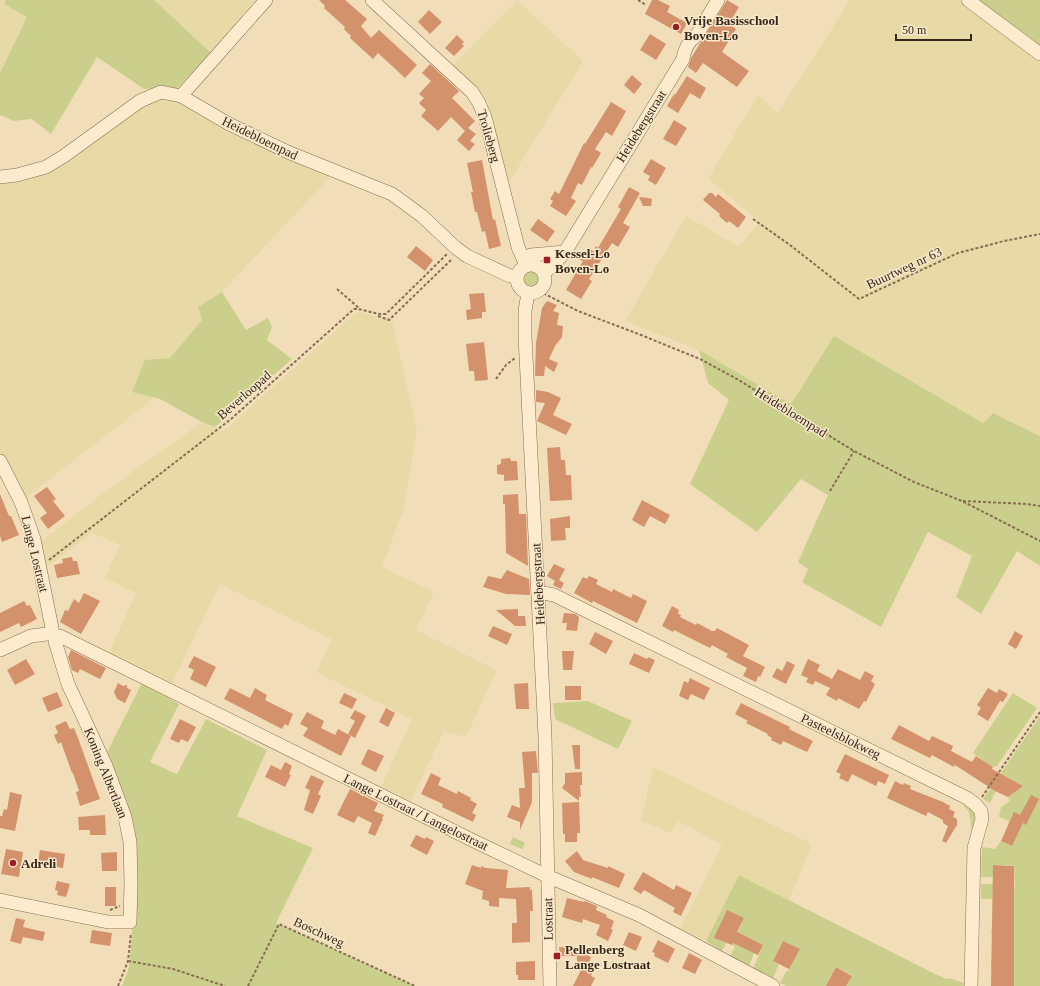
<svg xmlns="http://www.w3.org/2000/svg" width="1040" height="986" font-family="Georgia,serif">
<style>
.farmland{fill:#e7daa6}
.green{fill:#cbcf8c}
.building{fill:#d3926b}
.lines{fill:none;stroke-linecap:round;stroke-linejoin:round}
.minor-casing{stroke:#896d52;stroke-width:14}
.path{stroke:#896d52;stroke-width:2;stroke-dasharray:3 2;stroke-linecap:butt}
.minor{stroke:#fcebcc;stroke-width:13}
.poi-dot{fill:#9c1e24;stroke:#f8e8c9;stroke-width:1.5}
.labels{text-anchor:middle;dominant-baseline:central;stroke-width:3;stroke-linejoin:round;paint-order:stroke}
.poi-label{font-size:13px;font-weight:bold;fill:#362619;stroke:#f8e8c9;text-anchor:start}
.street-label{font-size:13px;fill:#362619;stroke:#f8e8c9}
</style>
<rect width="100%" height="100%" fill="#f1deb9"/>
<g class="farmland">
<path d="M0,0H6L4,4L27,17L0,73Z"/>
<path d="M154,0H255L211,53Z"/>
<path d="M517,0L583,61L509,182L488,102L453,65Z"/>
<path d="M850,0H960L1040,62V436L993,413L983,423L834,336L791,404L699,350L625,321L686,216L738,246L760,222L708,179L758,95L778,113Z"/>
<path d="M161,99L177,100L332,175L222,292L198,307L202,320L170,358L132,392L154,398L24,499L0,452V183L48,171L144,104Z"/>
<path d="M361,312L383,319L391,316L417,430L404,508L382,567L434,592L416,630L497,670L466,737L444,731L411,801L381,787L412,719L316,672L332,639L220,584L172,683L108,655L136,593L105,578L120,545L92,533L44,569L39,543L107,490L202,422L224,431L355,313Z"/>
<path d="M653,767L812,844L789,900L739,875L706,941L680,929L722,845L678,821L671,833L641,821Z"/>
</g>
<g class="green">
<path d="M6,0H154L211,53L177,88L144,89L97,57L51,134L32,119L14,121L0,115V73L27,17L4,4Z"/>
<path d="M976,0H1040V47Z"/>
<circle cx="532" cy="279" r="10"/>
<path d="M222,292L246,330L268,318L272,327L267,340L292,359L215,427L202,422L160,399L132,392L145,360L170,358L202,320L198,307Z"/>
<path d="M834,336L983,423L993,413L1040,436V566L1017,551L981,614L956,597L972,556L928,532L881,627L802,582L808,569L798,562L828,495L801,479L757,532L690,484L729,400L708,383L699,350L791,404Z"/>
<path d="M142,683L179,704L150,762L177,774L206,719L267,750L237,816L313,848L276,923L414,986H122L129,967L132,934V842L106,754Z"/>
<path d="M1013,693L1037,708L997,766L993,767L973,753Z"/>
<path d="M588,701L632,721L618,749L555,719L553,703Z"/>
<path d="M1040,716V986H1014V968H991V959H1014V934H991L992,924H1014V899H981V884H993V889H1015L1014,866L1009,865H993V877H981L982,847L995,849L1001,841L1012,846L1008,826L1009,821L999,817L1001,807L1010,801L1008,797L1023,786L1003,775L990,803L983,799Z"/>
<path d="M960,800C974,810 978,814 972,832L969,812Z"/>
<path d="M513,837L525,843L522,849L510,844Z"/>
<path d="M739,875L935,974L947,979L948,978L965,983V986H846L852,975L836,967L826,986H786L780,983L786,972L789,969L799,949L783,941L773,961L779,964L772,980L753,969L763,945L750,939L754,953L749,966L730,956L735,947L732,945L744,918L715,938L726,943L722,951L706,941Z"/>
</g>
<g class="building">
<path d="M319,0H345L367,19L361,26L371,38L379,30L417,65L405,78L378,53L373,59L350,38L351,36L344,29L345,27L324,8L325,6Z"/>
<path d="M652,0H658L670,6L667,12L687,23L681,34L645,14Z"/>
<path d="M727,0L739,7L729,24L736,29L722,52L749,71L737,87L703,63L696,73L688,67L691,58Z"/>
<path d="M429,10L442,22L430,34L418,22Z"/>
<path d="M650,34L666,44L656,60L640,50Z"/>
<path d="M457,35L464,42L462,44L464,46L454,56L445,48Z"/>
<path d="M430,64L459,91L452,98L475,121L468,128L476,134L470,141L475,144L469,151L457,140L465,131L451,117L438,131L421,116L426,110L419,103L424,98L419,94L431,81L422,73Z"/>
<path d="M632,75L642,84L634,94L624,85Z"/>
<path d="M687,76L706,88L700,99L690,93L678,113L667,106L674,94L675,95Z"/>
<path d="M611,102L626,111L612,136L606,132L595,149L601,153L592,168L591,167L582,185L578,183L571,198L576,201L566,216L550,206L553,201L550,199L555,191L559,194L584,143L585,144Z"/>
<path d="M674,120L687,128L676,146L663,139Z"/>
<path d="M651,159L666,168L656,185L648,180L650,176L643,172Z"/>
<path d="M482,160L493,220L495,219L501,246L489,249L485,231L482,232L477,212H475L471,192H473L467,163Z"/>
<path d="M629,187L640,193L623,223L630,227L618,247L612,243L589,279L592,281L581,299L566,290L583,261L580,260L588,248L593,251L596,246L598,248L621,209L618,207Z"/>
<path d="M709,193H712L716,197L718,194L746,217L738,228L729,221L727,223L719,216L720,214L703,200Z"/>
<path d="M639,197L649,198L652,199L651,206H643Z"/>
<path d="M538,219L555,231L547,242L530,230Z"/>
<path d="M416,246L433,260L425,271L407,257Z"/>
<path d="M484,293L486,312H482V318L467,320L466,310L471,309L469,294Z"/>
<path d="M547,301L557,305L553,311L559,313L557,325L563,326L562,337L555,346L549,359L558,363L554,372L545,366L544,376H535L536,343L542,308Z"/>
<path d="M484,342L488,380L475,381L474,371H469L466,344Z"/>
<path d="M536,390L548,392L561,398L553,415L572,424L566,435L537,421L545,403L536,402Z"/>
<path d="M560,447L561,460H565L566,475H571L572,500L550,501L547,448Z"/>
<path d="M510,458L511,461H517L518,480L504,481V475L497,474V465L501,464V459Z"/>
<path d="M47,487L56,499L53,501L65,516L48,529L40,518L47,513L34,496Z"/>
<path d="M0,494L9,516H11L19,535L2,542L0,536Z"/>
<path d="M518,494L519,514H526L528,566L506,553L505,504H503V495Z"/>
<path d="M642,500L670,515L665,524L650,516L644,527L632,520Z"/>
<path d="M570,516V528H565L566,540L551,541L550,519Z"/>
<path d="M72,557L73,561H77L80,574L57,578L54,565L63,563L62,559Z"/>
<path d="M554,564L565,569L559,580L564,583L561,589L553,585L555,581L547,576Z"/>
<path d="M507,570L529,579L530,595L506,594L483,587L488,576L501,579Z"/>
<path d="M589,576L598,580L596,584L612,592L613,589L631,598L633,594L647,601L637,623L593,601L592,603L574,593L583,577L587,579Z"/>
<path d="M84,593L100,601L81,634L60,622L65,610L68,611L74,599L79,603Z"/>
<path d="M24,601L27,606L30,605L37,619L21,627L19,623L0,632V613Z"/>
<path d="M672,606L679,610L678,614L681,615L680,617L696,625L697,623L712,631H715L717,628L749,645L743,656L765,667L760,677L758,676L756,682L743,676L747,668L726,657L728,654L712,645L710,648L674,630L673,632L662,626Z"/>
<path d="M518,609V616H525L526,626H515L496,610Z"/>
<path d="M564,613L575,614L579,617L577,631L566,630L567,623H562Z"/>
<path d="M493,626L512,634L507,645L488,636Z"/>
<path d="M1015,631L1023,636L1016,649L1008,644Z"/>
<path d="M595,632L613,641L606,654L589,644Z"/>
<path d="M71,650L106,668L100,679L80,669L78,673L72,670L68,657Z"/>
<path d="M562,651H574L572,670H563Z"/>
<path d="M634,653L647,659L648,657L655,660L649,673L629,664Z"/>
<path d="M194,656L216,667L206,687L190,679L194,670L188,667Z"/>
<path d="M26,659L35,674L15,685L7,670Z"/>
<path d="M808,659L820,665L817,671L832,679L838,669L860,680L865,671L874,676L871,681L875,684L866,702L864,701L859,709L838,698L837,701L826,695L830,688L815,681L813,685L806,682L808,678L801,675Z"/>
<path d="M787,661L795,665L786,684L772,677L777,668L782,671Z"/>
<path d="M690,678L710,688L704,700L691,694L688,700L679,696L684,681L688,683Z"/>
<path d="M118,683L123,686L127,685V688L131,690L125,703L117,699L114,692Z"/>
<path d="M528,683L529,709H516L514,684Z"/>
<rect x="565" y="686" width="16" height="14"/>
<path d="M230,688L250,698L255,688L267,695L265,700L293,714L288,726L285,724L282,729L224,699Z"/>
<path d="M988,688L997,693L999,689L1008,694L1003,702L1000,701L988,721L977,714L981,708L977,705Z"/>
<path d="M57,692L63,706L48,712L42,698Z"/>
<path d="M344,693L357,699L352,709L339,703Z"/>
<path d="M741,703L790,727L789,729L813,741L807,752L783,741L781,745L771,740L772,738L767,735L768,734L746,723L748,721L735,714Z"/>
<path d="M386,708L395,713L388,727L379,722Z"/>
<path d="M355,710L366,716L355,738L348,734L355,721L350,718Z"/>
<path d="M307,712L324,721L321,728L335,735L338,729L351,736L341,756L303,736L308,728L300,724Z"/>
<path d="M180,719L196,727L188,742L181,739L179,743L170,739Z"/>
<path d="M66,721L70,729L74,728L78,738L100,799L80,806L76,792L79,791L73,773H72L61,742L58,744L54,735L58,733L55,726Z"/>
<path d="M899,725L929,741L932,736L947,743L953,746L951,751L972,762L976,756L993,767L992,769L1023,786L1008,797L995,791L955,765L954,767L932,755L930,758L891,739Z"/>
<path d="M572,745H580V769H575Z"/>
<path d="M368,749L384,756L376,772L361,764Z"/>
<path d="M536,751L538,773H532V802L520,830V822L507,817L512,805L520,808L519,788H525L522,752Z"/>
<path d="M845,754L889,775L885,784L878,781L876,786L852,774L848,782L839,778L841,774L836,772Z"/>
<path d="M285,762L292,766L289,774L291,775L285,787L265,777L271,765L281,770Z"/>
<path d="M582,772V785H580L581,797L579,796V801L562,788L565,783V773Z"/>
<path d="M431,773L441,778L438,785L457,794L458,791L471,798L470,800L477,804L472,813L476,815L473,822L442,807L443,804L421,794Z"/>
<path d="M311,775L324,781L318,794L321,796L313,814L304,810L310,790L305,788Z"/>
<path d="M895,781L903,785L904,783L911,786L910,789L943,802L950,806L949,809L955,812L953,817L957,819V825L946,843L942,841L948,826L943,823V820L928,812L926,816L887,798Z"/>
<path d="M350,789L378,803L374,811L384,815L382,818L383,819L375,836L368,833L372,823L358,816L354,823L337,815Z"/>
<path d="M10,792L22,795L15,831L0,828V816H2L4,809L7,810Z"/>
<path d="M1031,795L1039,799L1026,825L1023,823L1012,846L1001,841L1014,812L1020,815Z"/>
<path d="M579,802L580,833H577V842H565V834H563L562,803Z"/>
<path d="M105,815L106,835H90V830H79L78,817Z"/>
<path d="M416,835L425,839L426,837L434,841L427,855L410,846Z"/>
<path d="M6,849L23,852L19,877L1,874Z"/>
<path d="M40,850L65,854L63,868L38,864Z"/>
<path d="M577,851L583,860L608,868V866L625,874L619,888L592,877V879L574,872L565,861Z"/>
<path d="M117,852V871H102L101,853Z"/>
<path d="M472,865L481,868V866L486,868L508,870L506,888L530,887V890H532L533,911H530V942L512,943V923H517L516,899L499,898V907L489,906V901L482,899L483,891L465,884Z"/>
<path d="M993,865L1014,866V986H991Z"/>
<path d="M643,872L674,890L676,885L692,893L681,916L673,912L675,908L644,890L641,894L633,889Z"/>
<path d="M57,881L70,884L66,897L57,895L58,891L55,890Z"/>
<rect x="105" y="887" width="11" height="19"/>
<path d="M567,898L584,902L585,901L597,906L596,910L607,915L606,917L614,921L611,929L613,930L608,941L596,935L600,925L583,919L582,923L562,917Z"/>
<path d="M727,910L744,918L737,932L763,945L758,955L733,943L732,945L714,938Z"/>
<path d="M16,918L25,920L23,927L45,932L43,941L23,937L21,944L10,941Z"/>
<path d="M92,930L112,933L110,946L90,943Z"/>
<path d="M629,932L642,937L636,951L623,945Z"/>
<path d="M658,940L675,949L668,963L654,956L655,953L652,952Z"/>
<path d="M783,941L800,949L789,969L773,961Z"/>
<path d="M559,947L572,948L591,957L588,965L577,962V956H560Z"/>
<path d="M689,953L702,960L695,974L682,968Z"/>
<path d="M535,961V980H518V975H516V962Z"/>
<path d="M836,967L852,976L846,986H826Z"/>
<path d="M582,968L592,973L591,976L595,978L591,986H573Z"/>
</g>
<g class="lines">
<defs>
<g id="minor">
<path d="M372,0L472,92L479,103L485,117L518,247L526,265"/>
<path d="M968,0L1040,54"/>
<path d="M181,96L266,0"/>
<path d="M0,177L17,175L46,167L64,156L140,101L161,92L181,96L229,124L290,153L392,194L422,216L456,248L467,256L510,276L517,277"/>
<circle cx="531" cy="279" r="14"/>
<path d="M526,265L531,255L565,252"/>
<path d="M545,272L553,265L565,252L683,59C684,50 689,41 696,36L718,0"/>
<path d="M528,293L525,311V336L545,736L550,986"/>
<path d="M0,461L21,502L34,539L52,628"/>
<path d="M538,592L554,595L967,798L976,805L981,811L982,819L974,848L971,986"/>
<path d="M60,636L476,842L547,876L639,915L773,986"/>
<path d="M0,650L31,636L47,634"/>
<path d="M0,900L108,922H130L131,883L130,842L125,817L106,766L68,684L55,641"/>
</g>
</defs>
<use href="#minor" class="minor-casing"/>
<g class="path">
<path d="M638,0L646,5"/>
<path d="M753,219L790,245L859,299L958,253L1004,241L1040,234"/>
<path d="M337,289L360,309"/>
<path d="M539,291L578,311L641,335L700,359L737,379L854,451L914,482L962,501L1040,541"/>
<path d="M378,316L389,320L452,259"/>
<path d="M496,379L506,365L515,358"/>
<path d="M830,491L854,451"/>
<path d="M963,501L1027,504L1040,506"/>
<path d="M49,560L231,419L354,309C365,309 375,315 386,314L447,254"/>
<path d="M982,797L1040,712"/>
<path d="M110,910L120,906"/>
<path d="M128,961L173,969L225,986"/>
<path d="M118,986L128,961L131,933"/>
<path d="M248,986L279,924L415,986"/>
</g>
<use href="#minor" class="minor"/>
</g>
<g class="poi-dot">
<circle cx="676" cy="27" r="4"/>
<rect x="543" y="256" width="8" height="8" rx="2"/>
<circle cx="13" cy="863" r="4"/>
<rect x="553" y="952" width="8" height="8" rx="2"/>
</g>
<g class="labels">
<g class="poi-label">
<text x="684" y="20">Vrije Basisschool<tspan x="684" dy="15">Boven-Lo</tspan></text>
<text x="555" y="253">Kessel-Lo<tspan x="555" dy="15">Boven-Lo</tspan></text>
<text x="21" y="863">Adreli</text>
<text x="565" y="949">Pellenberg<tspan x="565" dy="15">Lange Lostraat</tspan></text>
</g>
<g class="street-label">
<text transform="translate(641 126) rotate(-58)">Heidebergstraat</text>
<text transform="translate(489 136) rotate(74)">Trolieberg</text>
<text transform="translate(260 138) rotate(26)">Heidebloempad</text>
<text transform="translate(904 268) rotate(-25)">Buurtweg nr 63</text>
<text transform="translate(244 395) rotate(-41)">Beverloopad</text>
<text transform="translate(791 412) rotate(32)">Heidebloempad</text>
<text transform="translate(35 554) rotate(76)">Lange Lostraat</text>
<text transform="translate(538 584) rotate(-93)">Heidebergstraat</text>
<text transform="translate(841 736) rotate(26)">Pasteelsblokweg</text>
<text transform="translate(106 773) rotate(68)">Koning Albertlaan</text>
<text transform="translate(416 812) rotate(26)">Lange Lostraat / Langelostraat</text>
<text transform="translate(548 919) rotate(-91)">Lostraat</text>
<text transform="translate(319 932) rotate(25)">Boschweg</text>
</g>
</g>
<path d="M896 34v6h75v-6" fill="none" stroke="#362619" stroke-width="2"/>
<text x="902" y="34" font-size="12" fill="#362619" stroke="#f8e8c9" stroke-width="3" paint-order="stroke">50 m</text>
</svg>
